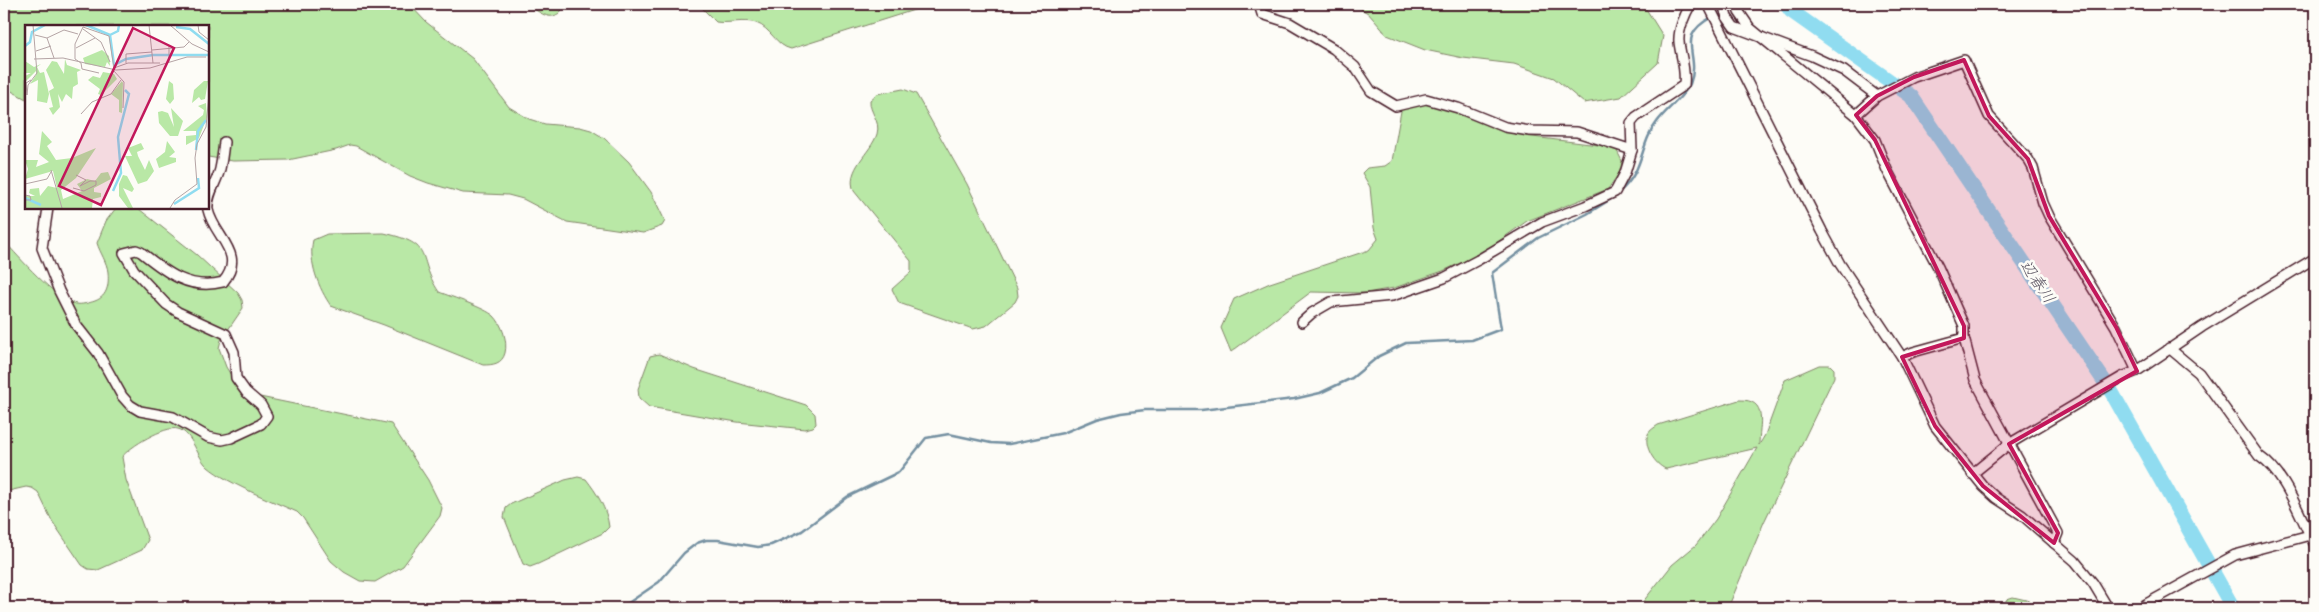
<svg xmlns="http://www.w3.org/2000/svg" width="2319" height="612" font-family="'Balsamiq Sans','Klee One',sans-serif">
<style>
.green{fill:#b9e8a6;stroke:#828468}
.lines{fill:none;stroke-linecap:round;stroke-linejoin:round}
.stream{stroke:#7490a1;stroke-width:2.5}
.river{stroke:#90dcf0;stroke-width:15}
.minor-casing{stroke:#4a1f2b;stroke-width:12}
.minor{stroke:#fdfcf7;stroke-width:9}
.marked{fill:#c2185b;fill-opacity:0.2;stroke:#c2185b;stroke-width:4;stroke-linejoin:round}
.labels{text-anchor:middle;dominant-baseline:central;stroke-width:5;stroke-linejoin:round;paint-order:stroke}
.water-label{font-size:16px;font-style:italic;fill:#5f5866;stroke:#fdfcf7}
.inset-river{fill:none;stroke:#90dcf0;stroke-width:2.5}
.inset-road{fill:none;stroke:#b5a4a5;stroke-width:1}
.view{fill:#c2185b;fill-opacity:0.15;stroke:#c2185b;stroke-width:2.5}
.inset-edge{fill:none;stroke:#4a1f2b;stroke-width:2.5}
</style>
<rect width="100%" height="100%" fill="#fdfcf7"/>
<filter id="ink" filterUnits="userSpaceOnUse"><feTurbulence type="fractalNoise" baseFrequency=".02" numOctaves="2"/><feDisplacementMap in="SourceGraphic" scale="10" xChannelSelector="R" yChannelSelector="G"/><feConvolveMatrix kernelMatrix="1 2 1 2 8 2 1 2 1" color-interpolation-filters="sRGB"/></filter>
<g filter="url(#ink)">
<g class="green">
<path d="M4,4H409L426,22L473,59L509,107L529,119L545,124L580,127L591,130L604,138L629,162L651,192L665,221L662,226L643,233L567,222L523,199L508,195L463,193L428,183L410,176L356,146L350,145L336,150L288,160L233,161L208,157V26H26V99L4,87Z"/>
<path d="M527,4H562V10C551,24 538,11 527,4Z"/>
<path d="M698,4H933L791,49C776,46 771,28 756,23C743,19 729,24 716,22Z"/>
<path d="M1352,4H1643L1663,36L1658,63L1621,97L1584,103L1554,78L1514,64L1463,58L1425,50L1387,35L1368,13Z"/>
<path d="M903,89L916,94L967,184L1017,288L1018,296L1015,302L986,326L973,329L899,303L892,289L911,272V261L854,191C845,169 871,153 877,134C881,120 869,113 870,100L877,94Z"/>
<path d="M1431,101L1524,136L1615,147L1622,161L1620,172L1608,189L1527,221L1482,253L1443,271L1394,288L1366,293L1311,292L1231,352L1221,328L1234,299L1270,283L1369,250L1378,239L1374,228L1370,187L1362,173L1367,168L1385,166L1392,161L1401,111L1409,105Z"/>
<path d="M116,208L139,209L197,255L238,293L242,300L243,308L221,340L219,348L226,367L237,385L260,397L391,424L428,480L442,508L440,516L403,566L375,582L360,581L344,572L331,561L303,518L297,512C272,501 227,483 208,467C197,458 193,433 178,429C165,425 129,447 122,457L126,480L148,540L142,550L98,570L88,569L82,565L52,521L38,492L32,488L26,487L4,492V241C19,257 55,299 76,304C81,305 89,303 95,301C108,296 109,284 108,272C107,262 100,253 97,243L106,221Z"/>
<path d="M384,233C437,245 415,256 439,292C452,297 485,308 494,316C502,324 508,341 505,353C502,364 493,365 483,365L384,325L331,306C319,289 308,262 313,240L327,234Z"/>
<path d="M659,354L694,369L806,405L815,414L816,424L813,427L805,429L737,422L649,407L639,398L638,389L650,356Z"/>
<path d="M1819,365H1830L1834,369V377L1764,522L1728,608H1638L1672,565L1696,545L1716,519L1757,448L1666,469C1655,465 1643,446 1648,434C1650,430 1654,428 1658,425L1739,400C1769,399 1759,425 1759,445L1765,435L1785,380Z"/>
<path d="M578,477L586,479C597,493 607,509 609,527L603,533L538,564L530,567L523,564L504,517L506,508L511,504L565,480Z"/>
<path d="M2013,597L2026,600L2045,608H2002L2007,599Z"/>
</g>
<g class="lines">
<g class="stream">
<path d="M1619,192C1645,171 1639,145 1657,122C1666,109 1683,98 1690,84C1702,54 1673,38 1712,17"/>
<path d="M621,608L659,582L684,553L697,543L706,540H718L758,547L771,545L802,531L847,497L899,472L926,438L949,434L991,443L1009,444L1063,433L1097,419L1121,413L1145,410H1201L1294,399L1320,393L1352,378L1379,356L1406,343L1472,340L1501,329L1492,273L1538,238L1587,214L1611,199"/>
</g>
<path class="river" d="M1786,4L1791,11L1911,96L2111,391L2233,608"/>
<defs>
<g id="minor">
<path d="M1259,4L1262,14L1290,23L1334,49L1355,67L1371,91L1396,106L1426,99L1458,108L1505,127L1530,131L1577,132L1632,150"/>
<path d="M1708,4L1822,231L1840,264L1902,357L1935,426L1983,486L1996,498L2022,515L2075,561L2093,583L2108,608"/>
<path d="M1723,4L1727,17L1734,27L1812,56L1844,71L1877,96"/>
<path d="M1736,4L1739,12L1750,28L1856,115L1875,140L1887,170L1938,267L1964,326V338L1975,380L2058,533L2054,543"/>
<path d="M1856,115L1877,96L1914,77L1964,60L1989,116L2028,159L2033,168L2043,203L2049,216L2116,327L2137,371"/>
<path d="M48,208L42,248L59,291L76,325L98,353L122,396L130,405L140,411L173,417L208,437L222,440L231,438L261,424L267,416L261,405L246,392L236,378L234,352L226,334L178,312L166,304L134,270L124,253L136,250L141,252C166,272 189,291 223,282C247,254 214,237 208,210C206,196 217,182 220,169C222,160 223,151 224,142"/>
<path d="M1302,322L1312,313L1331,302L1392,296L1444,278L1478,260L1542,222L1585,206L1615,192L1625,173L1632,150L1631,123L1636,117L1684,85C1686,68 1681,59 1679,42C1678,30 1685,14 1691,4"/>
<path d="M2169,348L2199,373L2259,456C2287,475 2299,516 2315,545"/>
<path d="M1902,357L1913,352L1964,338"/>
<path d="M1972,474L2009,444L2122,377L2137,371L2202,327L2315,258"/>
<path d="M2139,608L2235,555L2310,535"/>
</g>
</defs>
<use href="#minor" class="minor-casing"/>
<use href="#minor" class="minor"/>
</g>
</g>
<path class="marked" d="M1964,60L1989,116L2028,159L2049,216L2116,327L2137,371L2009,444L2058,533L2054,543L1983,486L1935,426L1902,357L1964,338V326L1875,140L1856,115L1877,96L1914,77Z"/>
<g class="labels">
<g class="water-label">
<text transform="translate(2037 282) rotate(56)">辺春川</text>
</g>
</g>
<g transform="translate(25 25)">
<rect width="184" height="184" fill="#fdfcf7"/>
<path d="M77,25L84,31L85,41L82,37L80,42L60,39L58,33ZM40,34L42,40L56,45L52,47L53,59L48,62L47,74L41,69L37,77L33,69L35,82L28,90L24,83L28,82L24,66L29,63L21,45L27,36L32,37L39,49ZM0,36L9,42L16,39L12,42L15,48L19,47L24,69L22,78L12,76L13,55L5,59L11,50V46L0,57V51L6,48H0ZM78,47L89,49L92,54L76,70L73,69L75,64L63,55L68,51L75,53ZM97,56L98,58L97,88L94,87V75L86,69ZM144,56L148,59L149,74L145,79L141,74ZM179,56H183L180,74L176,75L174,72L167,78L169,65ZM181,78L182,92L174,113L161,120V111L171,110V106H158L178,90L179,85L173,81ZM146,83L158,96L153,111H145L134,98L133,87L137,86L143,88L149,102ZM17,106L27,117L22,121L31,135L47,133L71,123L51,153L36,165L38,174L57,166L52,159L62,154L70,156L76,148L83,147L86,154L69,163V167L76,168V172L68,174L67,183H0V171H10L4,168L5,164L14,163L15,171L23,161L32,163L28,146L0,154L3,144L0,135H13L11,142L24,137L14,129ZM142,116L150,127L144,132L151,133V137L134,143L131,134L140,127ZM116,118L119,124L112,127L113,131L120,145L124,135L129,146L122,156L113,159L100,131H107L103,123ZM98,150L102,151L109,164L107,167L98,163L108,183H103L94,171V159Z" fill="#b9e8a6"/>
<path class="inset-river" d="M61,0L85,10L89,40L101,34L128,30H184M151,2L165,4L184,19M85,10L93,6L94,0M0,21L5,17L7,7L20,0M171,125L173,106L181,95M88,166L96,148L93,112L104,69L100,65M0,173L16,180M149,179L174,163L173,153"/>
<path class="inset-road" d="M124,0L128,38M145,0L167,19L184,27M173,0L174,7L184,15M58,2L84,11L89,43L103,38H135M58,2L50,19V34L56,38L57,44L74,48M58,4L76,17L85,37M10,10L22,13L39,5L53,9M22,13L29,33M51,23L70,13M127,25L159,22L164,17M11,26L26,21M9,34L38,33L91,45L125,43L162,32H181M144,37V21M101,38V29L127,27M88,45L99,57L98,83M6,55L1,58L2,70L3,60L12,48L8,0M56,89L67,77L86,69L96,55M26,145L37,183M0,159L22,154L26,147M48,163L59,166L71,160V156H65L55,161L61,155L51,150M0,170L5,171L6,175H0M145,183L150,175L172,159L170,133L172,119L181,102L184,68"/>
<path class="view" d="M108,3L149,23L76,180L34,161Z"/>
<rect width="184" height="184" class="inset-edge"/>
</g>
<rect width="2319" height="612" fill="none" stroke="#fdfcf7" stroke-width="20"/>
<rect x="10" y="10" width="2299" height="592" fill="none" stroke="#4a1f2b" stroke-width="2" filter="url(#ink)"/>
</svg>
